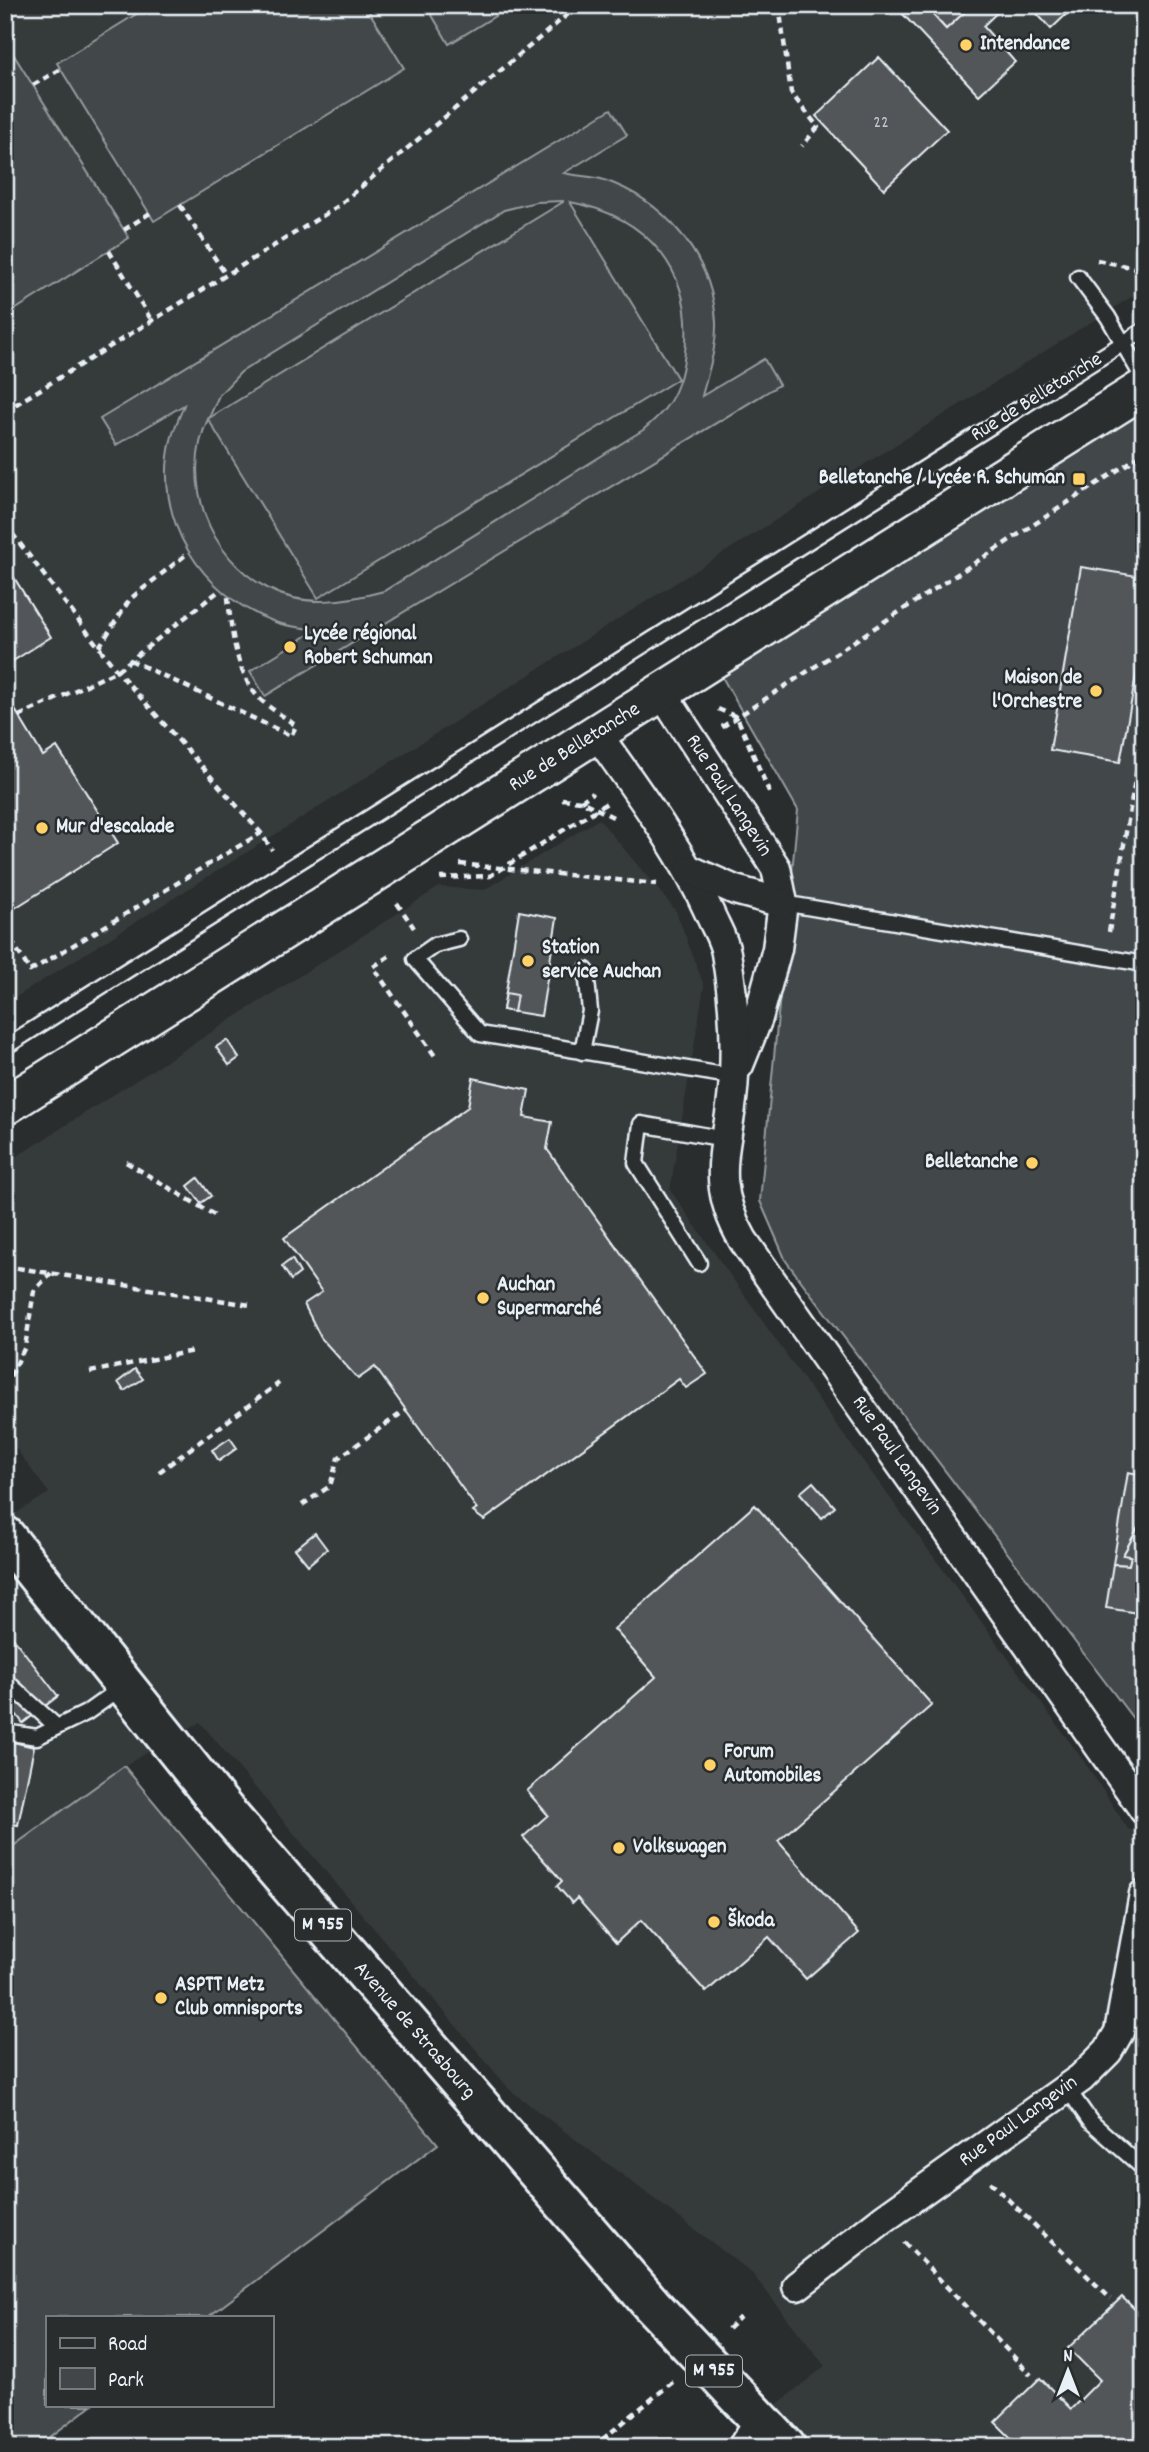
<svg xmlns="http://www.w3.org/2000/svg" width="1149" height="2452" font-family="Dekko,sans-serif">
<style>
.built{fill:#363a3b}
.green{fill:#424648;stroke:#959ca0;stroke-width:2;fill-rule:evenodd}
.building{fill:#535759;stroke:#e8f1f8;stroke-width:2}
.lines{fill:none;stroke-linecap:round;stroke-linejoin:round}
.service-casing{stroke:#e8f1f8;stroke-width:19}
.minor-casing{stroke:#e8f1f8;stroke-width:33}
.tertiary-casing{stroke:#e8f1f8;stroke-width:42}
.primary-casing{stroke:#e8f1f8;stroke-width:44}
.path{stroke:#e8f1f8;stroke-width:4.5;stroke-dasharray:7 5;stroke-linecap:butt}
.service{stroke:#2a2d2e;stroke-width:14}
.minor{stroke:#2a2d2e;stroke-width:28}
.tertiary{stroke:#2a2d2e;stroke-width:37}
.primary{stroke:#2a2d2e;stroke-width:38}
.poi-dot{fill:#ffd166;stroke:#2a2d2e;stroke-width:2.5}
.labels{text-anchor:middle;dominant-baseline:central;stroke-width:5;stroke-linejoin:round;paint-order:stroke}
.number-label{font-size:18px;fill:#c3cad0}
.shield{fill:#2a2d2e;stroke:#afb6bb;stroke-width:2}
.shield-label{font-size:19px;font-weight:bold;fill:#e8f1f8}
.poi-label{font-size:21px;font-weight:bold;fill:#e8f1f8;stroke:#2a2d2e;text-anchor:start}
.street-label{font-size:21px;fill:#e8f1f8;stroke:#2a2d2e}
</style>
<rect width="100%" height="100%" fill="#2a2d2e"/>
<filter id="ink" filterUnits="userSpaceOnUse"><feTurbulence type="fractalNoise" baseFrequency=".0143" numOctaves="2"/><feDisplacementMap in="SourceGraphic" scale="14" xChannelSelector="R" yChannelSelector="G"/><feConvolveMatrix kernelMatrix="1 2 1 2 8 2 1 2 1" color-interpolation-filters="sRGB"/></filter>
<g filter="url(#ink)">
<g class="built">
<path d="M5,5H1144V289L5,1004Z"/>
<path d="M599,819L676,911L704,986L670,1190L824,1408L1083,1760L1128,1829L1144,1834V2447H724L825,2366L751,2272L510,2090L200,1722L124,1766L5,1852V1520L49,1493L5,1434V1164L439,887L484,890Z"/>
</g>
<g class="green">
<path d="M151,5H365L404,68L154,221L57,63Z"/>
<path d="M426,5H513L449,44Z"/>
<path d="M5,41L129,238L5,316Z"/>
<path d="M611,109L627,135L564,173C576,176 590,176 601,179C664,199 712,256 716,322C717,348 708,372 702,396L764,359L779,385L265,696L250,671L316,630C303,627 287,627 275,622C201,595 152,519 171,440C174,428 180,416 184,405L116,445L100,419ZM563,201V202L209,418L219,395L241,372L504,210L536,202ZM570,202C647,216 695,271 685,352C683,371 678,391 666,407C660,416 650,423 643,430L384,591C347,601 304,608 269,589C208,558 180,480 208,419L318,598L678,379Z"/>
<path d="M1144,388V1733L786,1261L760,1201L798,810L713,661Z"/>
<path d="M124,1766L438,2144L208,2317H47V2405H92L37,2447H5V1852Z"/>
</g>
<g class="building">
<path d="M902,5H924L946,29L967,10L963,5H1005L983,26L1015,62L979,95L898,9Z"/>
<path d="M924,5H963L967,10L946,29Z"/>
<path d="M1029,5H1076L1051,29Z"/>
<path d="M879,57L947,130L884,189L816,116Z"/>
<path d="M5,563L51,637L5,666Z"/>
<path d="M1081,567L1144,577V633L1120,762L1050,750Z"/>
<path d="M5,693L43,756L57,747L118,843L7,913Z"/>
<path d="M519,911L557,918L541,1016L503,1010Z"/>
<path d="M506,993L517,995L514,1012L503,1010Z"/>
<path d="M227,1040L239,1058L229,1065L216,1047Z"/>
<path d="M473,1078L529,1090L524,1117L552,1122L547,1149L707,1374L686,1388L679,1379L484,1520L473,1512L477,1509L375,1367L358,1379L321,1338L304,1304L322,1292L284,1238L468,1107Z"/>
<path d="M198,1178L211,1196L201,1203L188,1186Z"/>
<path d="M292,1259L300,1273L291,1280L282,1266Z"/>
<path d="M135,1369L143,1379L124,1391L118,1382Z"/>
<path d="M230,1438L237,1448L219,1461L212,1450Z"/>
<path d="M1128,1472L1144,1475V1517L1123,1555L1131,1556L1129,1565L1113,1564Z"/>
<path d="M813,1482L835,1507L822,1518L800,1493Z"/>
<path d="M755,1505L932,1705L778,1841L859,1933L806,1979L769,1937L706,1992L641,1920L616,1943L577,1898L572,1903L557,1886L562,1881L523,1837L548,1815L527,1791L656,1677L614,1629Z"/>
<path d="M1144,1517V1614L1106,1608L1113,1564L1129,1565L1131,1556L1123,1555Z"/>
<path d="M315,1533L327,1549L308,1565L295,1549Z"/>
<path d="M7,1630L58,1696L23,1723L5,1700Z"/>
<path d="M5,1740L34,1747L18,1825L5,1823Z"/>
<path d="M1122,2297L1144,2318V2447H1020L995,2422L1040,2378L1071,2409L1100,2380L1068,2348Z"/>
</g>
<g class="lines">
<defs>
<g id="service">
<path d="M1078,277L1108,317L1144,380"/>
<path d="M783,903L1144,964"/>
<path d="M459,939L435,945L415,959L480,1034L735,1077"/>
<path d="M5,1047L1144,330"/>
<path d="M582,1052L590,1011L586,970"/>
<path d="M699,1263L636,1163L641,1124L725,1139"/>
<path d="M5,1680L57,1727L86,1713L124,1686"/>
<path d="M5,1732L37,1737L57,1727"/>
<path d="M1067,2088L1090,2121L1144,2169"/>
<path d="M734,2447L754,2416"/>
</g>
<g id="minor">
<path d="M662,693L776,868L783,903L777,949L758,1018L739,1065"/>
<path d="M597,734C638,792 681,849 710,914C715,926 724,940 726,953C733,993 736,1035 734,1075C732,1142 705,1175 743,1240L1144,1810"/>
<path d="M690,870L735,890L783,903"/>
<path d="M797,2286L883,2219L1081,2078L1108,2051L1119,2032L1144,1894"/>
</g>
<path id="tertiary" d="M5,1106L1144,388"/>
<path id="primary" d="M5,1536L226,1812L652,2305L786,2447"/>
</defs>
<use href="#service" class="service-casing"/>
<use href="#minor" class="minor-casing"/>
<use href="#tertiary" class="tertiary-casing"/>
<use href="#primary" class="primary-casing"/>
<g class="path">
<path d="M779,5L791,93L818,127L802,146"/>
<path d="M33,85L61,69"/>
<path d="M180,205L226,275"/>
<path d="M124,230L150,213"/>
<path d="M109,251L152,321"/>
<path d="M1097,260L1140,269L1144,266"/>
<path d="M5,411L337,207L579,5"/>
<path d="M5,524L117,671L261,833L272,850"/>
<path d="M99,647L130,599L188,553"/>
<path d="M130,660L291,736L296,726C285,717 271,709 261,700C236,676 231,629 228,597"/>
<path d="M718,709L737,717L771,796"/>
<path d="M19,716L117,671L220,590"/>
<path d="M722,727L1144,453"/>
<path d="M562,799L581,801L613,817"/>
<path d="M581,801L593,793"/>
<path d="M460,864L657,884"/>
<path d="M440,878L490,876L607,803"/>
<path d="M397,903L414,928"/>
<path d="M5,930L30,971L261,833"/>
<path d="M1109,932L1144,727"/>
<path d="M389,956L373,967L435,1056"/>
<path d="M126,1162L216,1216"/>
<path d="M5,1266L250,1305"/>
<path d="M90,1372L193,1351"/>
<path d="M5,1387L25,1347L34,1291L51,1273"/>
<path d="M159,1472L279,1383"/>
<path d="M302,1505L330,1486L338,1458L406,1410"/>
<path d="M990,2182L1111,2299"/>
<path d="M904,2242L1031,2375"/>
<path d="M728,2329L740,2317"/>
<path d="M593,2447L674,2381"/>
</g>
<use href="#service" class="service"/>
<use href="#minor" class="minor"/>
<use href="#tertiary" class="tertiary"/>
<use href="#primary" class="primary"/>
</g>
</g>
<g class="poi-dot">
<circle cx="966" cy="45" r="7"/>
<rect x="1072" y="472" width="14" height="14" rx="3.5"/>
<circle cx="290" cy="647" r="7"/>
<circle cx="1096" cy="691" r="7"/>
<circle cx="42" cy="828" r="7"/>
<circle cx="528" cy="961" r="7"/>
<circle cx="1032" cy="1163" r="7"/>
<circle cx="483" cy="1298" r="7"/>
<circle cx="710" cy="1765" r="7"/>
<circle cx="619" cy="1848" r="7"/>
<circle cx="714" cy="1922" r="7"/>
<circle cx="161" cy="1998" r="7"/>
</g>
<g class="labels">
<g class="number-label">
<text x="881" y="123">22</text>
</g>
<g class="shield">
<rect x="295" y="1909.5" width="56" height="31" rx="5"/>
<rect x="686" y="2355.5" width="56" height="31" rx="5"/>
</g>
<g class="shield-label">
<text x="323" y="1925">M 955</text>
<text x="714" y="2371">M 955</text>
</g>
<g class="poi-label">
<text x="980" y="45">Intendance</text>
<text x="1065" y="479" text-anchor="end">Belletanche / Lycée R. Schuman</text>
<text x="304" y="635">Lycée régional<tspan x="304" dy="24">Robert Schuman</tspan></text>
<text x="1082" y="679" text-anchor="end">Maison de<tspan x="1082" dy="24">l'Orchestre</tspan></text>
<text x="56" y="828">Mur d'escalade</text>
<text x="542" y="949">Station<tspan x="542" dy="24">service Auchan</tspan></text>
<text x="1018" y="1163" text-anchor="end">Belletanche</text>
<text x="497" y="1286">Auchan<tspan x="497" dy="24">Supermarché</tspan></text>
<text x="724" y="1753">Forum<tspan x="724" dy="24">Automobiles</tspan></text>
<text x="633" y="1848">Volkswagen</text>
<text x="728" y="1922">Škoda</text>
<text x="175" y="1986">ASPTT Metz<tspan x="175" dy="24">Club omnisports</tspan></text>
</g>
<g class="street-label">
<text transform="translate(1037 398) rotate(-32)">Rue de Belletanche</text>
<text transform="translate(575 748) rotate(-32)">Rue de Belletanche</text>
<text transform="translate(728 796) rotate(57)">Rue Paul Langevin</text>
<text transform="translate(896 1456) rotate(55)">Rue Paul Langevin</text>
<text transform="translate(414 2031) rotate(49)">Avenue de Strasbourg</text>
<text transform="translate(1019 2122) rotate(-36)">Rue Paul Langevin</text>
</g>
</g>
<rect width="1149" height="2452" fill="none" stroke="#2a2d2e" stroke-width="28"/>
<rect x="14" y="14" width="1121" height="2424" fill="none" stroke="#e8f1f8" stroke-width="2.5" filter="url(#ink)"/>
<rect x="46" y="2316" width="228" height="91" fill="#2a2d2e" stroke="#767b7f" stroke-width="2"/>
<rect x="60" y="2338" width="35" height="10" fill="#2a2d2e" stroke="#767b7f" stroke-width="2"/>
<text x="108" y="2350" font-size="21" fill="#e8f1f8">Road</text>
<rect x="60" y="2368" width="35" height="21" fill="#424648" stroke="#767b7f" stroke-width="2"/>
<text x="108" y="2386" font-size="21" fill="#e8f1f8">Park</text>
<g transform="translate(1068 2371)" stroke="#2a2d2e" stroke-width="5" paint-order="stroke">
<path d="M0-5L12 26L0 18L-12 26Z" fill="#e8f1f8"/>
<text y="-10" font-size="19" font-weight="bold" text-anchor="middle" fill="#e8f1f8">N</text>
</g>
</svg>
